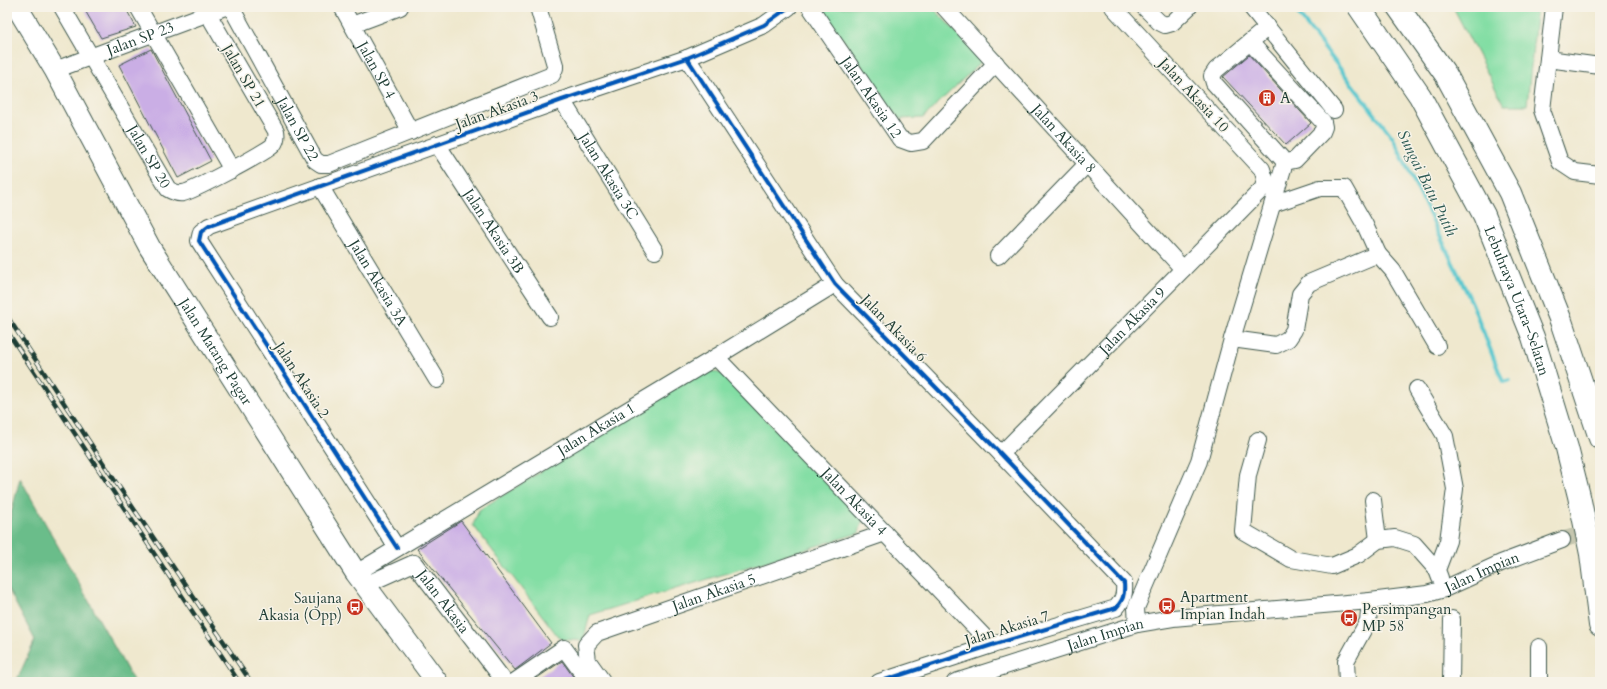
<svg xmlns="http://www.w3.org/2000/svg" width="1607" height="689" font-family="Cardo,serif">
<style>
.green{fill:#83dea4;stroke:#518e6c}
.forest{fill:#6abd8a;stroke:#447d5f}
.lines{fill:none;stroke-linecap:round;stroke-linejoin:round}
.stream{stroke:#5bc8cf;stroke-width:4}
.building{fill:#caaee5}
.minor-tunnel{stroke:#c5c6af;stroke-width:16;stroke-dasharray:16 8;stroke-linecap:butt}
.minor-casing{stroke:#3e574b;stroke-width:18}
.major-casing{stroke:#3e574b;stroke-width:23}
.highway-casing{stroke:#3e574b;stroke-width:24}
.minor{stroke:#fff;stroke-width:16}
.major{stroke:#fff;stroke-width:21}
.highway{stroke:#fff;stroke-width:22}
.rail-casing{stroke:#1f3d34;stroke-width:4.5}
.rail{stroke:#f7f3e8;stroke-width:3;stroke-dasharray:9;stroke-linecap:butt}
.cycleway-casing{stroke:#f7f3e8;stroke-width:6}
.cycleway{stroke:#0057b8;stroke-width:4}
.labels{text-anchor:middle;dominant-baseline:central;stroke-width:3;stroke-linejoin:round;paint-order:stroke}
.street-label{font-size:15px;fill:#1f3d34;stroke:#f7f3e8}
.poi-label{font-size:15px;fill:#1f3d34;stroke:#f7f3e8;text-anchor:start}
.water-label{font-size:16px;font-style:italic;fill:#2b5953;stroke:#f7f3e8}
</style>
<rect width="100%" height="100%" fill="#f7f3e8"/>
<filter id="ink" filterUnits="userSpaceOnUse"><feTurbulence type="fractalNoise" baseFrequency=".025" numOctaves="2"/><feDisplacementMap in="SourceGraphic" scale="8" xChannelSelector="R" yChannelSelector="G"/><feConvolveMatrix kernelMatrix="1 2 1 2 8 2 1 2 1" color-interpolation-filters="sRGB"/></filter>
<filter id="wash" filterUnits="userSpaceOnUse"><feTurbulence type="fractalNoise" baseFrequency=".012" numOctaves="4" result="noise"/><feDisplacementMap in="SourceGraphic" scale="16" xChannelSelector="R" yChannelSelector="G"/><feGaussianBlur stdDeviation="0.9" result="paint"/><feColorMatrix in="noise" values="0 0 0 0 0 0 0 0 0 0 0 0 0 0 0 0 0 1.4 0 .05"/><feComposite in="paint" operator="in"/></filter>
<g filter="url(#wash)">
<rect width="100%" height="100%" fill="#efe8ce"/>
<g class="green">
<path d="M820,7H932L983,60L923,118L899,119Z"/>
<path d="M1453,7H1537L1527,105H1504Z"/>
<path d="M706,369L722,374L863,519L859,533L590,615L583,641L560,639L473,525L479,510Z"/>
</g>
<path class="forest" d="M20,478L134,682H16L35,640L7,587V530Z"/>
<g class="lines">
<path class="stream" d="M1293,7L1393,138L1472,303L1503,382L1510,380"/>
</g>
<g id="blocks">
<g class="building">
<path d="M83,7H125L136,27L101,38Z"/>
<path d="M151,49L211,161L178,178L119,65Z"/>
<path d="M1249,55L1311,123L1286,145L1223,77Z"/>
<path d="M461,521L551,643L515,670L417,549Z"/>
<path d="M562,661L577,682H531Z"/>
</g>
</g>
</g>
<g filter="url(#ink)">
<use href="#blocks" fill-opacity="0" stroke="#3e574b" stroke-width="1"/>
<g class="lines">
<path class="minor-tunnel" d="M1562,540L1600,528"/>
<defs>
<g id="minor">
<path id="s1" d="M62,7L168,189C173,192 177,194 183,193C191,192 269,151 273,145C277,140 277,136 276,131L204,7"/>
<path d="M138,7L232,170"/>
<path id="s2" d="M231,7L315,160L321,164H329L552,75L555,68V65L538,7"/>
<path id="s3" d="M342,7L411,132"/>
<path id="s4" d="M810,7L900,139L911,143L923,141L996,63"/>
<path id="s5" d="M944,7L1183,269"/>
<path d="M1144,7L1159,22L1165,25L1172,23L1189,7"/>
<path d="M1251,7L1334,110"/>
<path d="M1554,7L1542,110L1560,162L1575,172L1600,175"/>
<path d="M352,25L400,7"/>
<path d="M1250,42L1323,122L1324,127L1322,132L1295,160L1285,162"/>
<path d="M687,58L835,284L1001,454L1124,583C1125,595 1123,600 1116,608L992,645L879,682"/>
<path d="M1548,59L1600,66"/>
<path id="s6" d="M55,70L225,7"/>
<path id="s7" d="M562,100L655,251"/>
<path id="s8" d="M437,144L550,317"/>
<path id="s9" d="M320,186L437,380"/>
<path d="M1273,204L1320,188H1344L1365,225L1378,254L1393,271L1437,346"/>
<path d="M998,256L1087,164"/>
<path d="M1232,339L1276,345L1288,339L1294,330L1300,294L1309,283L1378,254"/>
<path id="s10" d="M716,357L992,645"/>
<path d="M1417,389L1445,436L1455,489L1448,541L1437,570L1440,578"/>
<path d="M1258,440L1248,475L1243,531L1291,559L1332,566L1358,555L1378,540L1395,538L1414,544L1437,570"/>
<path id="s11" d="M1001,454L1263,188L1265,179L1262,169L1113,7"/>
<path d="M1373,500L1378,540"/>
<path d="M397,548L199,241L201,232L209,226L562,100L687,58L764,25L789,7"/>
<path id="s12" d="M356,573L716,357L835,284"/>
<path id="s13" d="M365,585L414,563L505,682"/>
<path d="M1137,624L1136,608L1199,461L1232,339L1285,162L1214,83L1212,76L1216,70L1268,27"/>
<path d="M1539,647V682"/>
<path d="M514,682L564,648L589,682"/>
<path id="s14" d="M603,682L588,661L586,645L597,633L885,533"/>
<path id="s15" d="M955,682L1137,624L1173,618L1370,601L1427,594L1444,589L1501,563L1562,540"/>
<path d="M1347,682L1346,661L1368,621L1370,601"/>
<path d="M1451,682L1452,619"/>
</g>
<g id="major">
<path id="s16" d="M17,7L55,70L150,248L356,573L437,682"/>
</g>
<g id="highway">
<path id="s17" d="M1359,7L1420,96L1484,215L1533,337L1567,448L1579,496L1591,554L1600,625"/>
<path d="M1398,7L1446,75L1510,193L1561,321L1600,438"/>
</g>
</defs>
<use href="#minor" class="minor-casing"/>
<use href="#major" class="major-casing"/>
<use href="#highway" class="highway-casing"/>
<use href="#minor" class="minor"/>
<use href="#major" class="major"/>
<use href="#highway" class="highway"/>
<defs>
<g id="rail">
<path d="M7,316L115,481L251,682"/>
<path d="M7,331L239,682"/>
</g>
</defs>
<use href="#rail" class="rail-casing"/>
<use href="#rail" class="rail"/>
<defs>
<g id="cycleway">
<path d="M687,58L835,284L1001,454L1124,583C1125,595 1123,600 1116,608L992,645L879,682"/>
<path d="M397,548L199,241L201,232L209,226L562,100L687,58L764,25L789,7"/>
</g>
</defs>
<use href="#cycleway" class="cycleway-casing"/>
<use href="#cycleway" class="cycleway"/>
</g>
</g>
<defs>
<symbol id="building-disc" viewBox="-11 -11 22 22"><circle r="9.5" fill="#c8321e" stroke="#f7f3e8"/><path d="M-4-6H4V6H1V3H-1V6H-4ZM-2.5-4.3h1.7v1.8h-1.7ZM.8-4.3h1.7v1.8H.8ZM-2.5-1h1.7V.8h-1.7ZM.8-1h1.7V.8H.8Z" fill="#fff"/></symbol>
<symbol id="bus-disc" viewBox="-11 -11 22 22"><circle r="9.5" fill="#c8321e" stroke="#f7f3e8"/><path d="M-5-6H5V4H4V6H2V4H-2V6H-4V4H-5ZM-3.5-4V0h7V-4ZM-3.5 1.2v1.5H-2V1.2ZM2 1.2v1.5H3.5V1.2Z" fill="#fff"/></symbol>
</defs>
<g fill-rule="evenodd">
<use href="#building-disc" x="1257" y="88" width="20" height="20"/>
<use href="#bus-disc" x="1157" y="596" width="20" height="20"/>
<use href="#bus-disc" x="345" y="597" width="20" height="20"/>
<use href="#bus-disc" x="1339" y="608" width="20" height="20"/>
</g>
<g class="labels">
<g class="street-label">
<text stroke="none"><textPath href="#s6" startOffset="91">Jalan SP 23</textPath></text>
<text stroke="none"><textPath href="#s3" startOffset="72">Jalan SP 4</textPath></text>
<text transform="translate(244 76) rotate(60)">Jalan SP 21</text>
<text transform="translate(1194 95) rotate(47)">Jalan Akasia 10</text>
<text stroke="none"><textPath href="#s4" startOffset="109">Jalan Akasia 12</textPath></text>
<text transform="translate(497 110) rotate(-20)">Jalan Akasia 3</text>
<text stroke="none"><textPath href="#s2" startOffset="139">Jalan SP 22</textPath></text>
<text stroke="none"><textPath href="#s5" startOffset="178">Jalan Akasia 8</textPath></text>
<text stroke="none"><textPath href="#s1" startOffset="173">Jalan SP 20</textPath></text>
<text stroke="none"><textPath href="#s7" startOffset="89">Jalan Akasia 3C</textPath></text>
<text stroke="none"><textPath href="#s8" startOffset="104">Jalan Akasia 3B</textPath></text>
<text stroke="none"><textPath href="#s9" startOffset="113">Jalan Akasia 3A</textPath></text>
<text stroke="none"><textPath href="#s17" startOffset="335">Lebuhraya Utara–Selatan</textPath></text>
<text stroke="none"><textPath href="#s11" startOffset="187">Jalan Akasia 9</textPath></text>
<text transform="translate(894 328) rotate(46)">Jalan Akasia 6</text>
<text stroke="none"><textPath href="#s16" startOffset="398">Jalan Matang Pagar</textPath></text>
<text transform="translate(302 380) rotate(57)">Jalan Akasia 2</text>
<text stroke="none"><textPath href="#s12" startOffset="280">Jalan Akasia 1</textPath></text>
<text stroke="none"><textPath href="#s10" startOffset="200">Jalan Akasia 4</textPath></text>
<text stroke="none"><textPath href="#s15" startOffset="542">Jalan Impian</textPath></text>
<text stroke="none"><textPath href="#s14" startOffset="182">Jalan Akasia 5</textPath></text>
<text stroke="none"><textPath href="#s13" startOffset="102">Jalan Akasia</textPath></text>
<text transform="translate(1007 628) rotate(-17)">Jalan Akasia 7</text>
<text stroke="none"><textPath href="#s15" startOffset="158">Jalan Impian</textPath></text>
</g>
<g class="poi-label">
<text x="1280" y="98">A</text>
<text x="1180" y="597">Apartment<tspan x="1180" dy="17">Impian Indah</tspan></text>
<text x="342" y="598" text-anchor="end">Saujana<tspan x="342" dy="17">Akasia (Opp)</tspan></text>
<text x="1362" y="609">Persimpangan<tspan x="1362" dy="17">MP 58</tspan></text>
</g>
<g class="water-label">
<text transform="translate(1427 183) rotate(64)">Sungai Batu Putih</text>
</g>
</g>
<rect width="1607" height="689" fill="none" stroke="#f7f3e8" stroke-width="24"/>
</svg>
